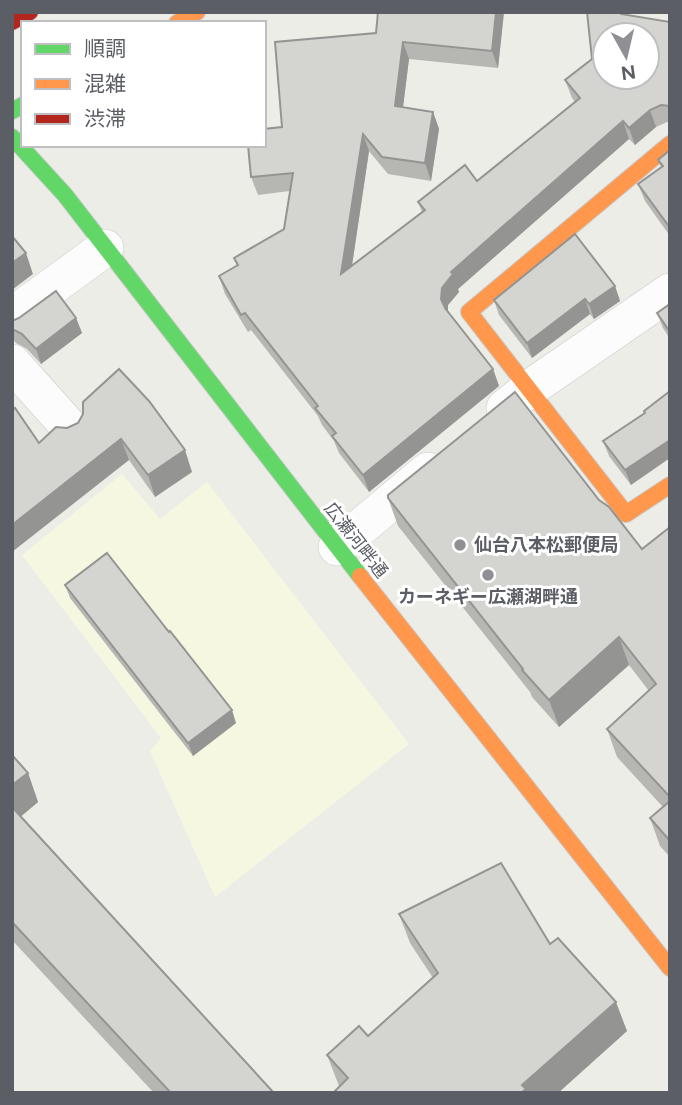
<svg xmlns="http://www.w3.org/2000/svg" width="682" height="1105" font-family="Figtree,'Noto Sans JP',sans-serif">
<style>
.commercial{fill:#f6f7e0}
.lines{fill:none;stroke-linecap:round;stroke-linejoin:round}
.street-casing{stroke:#cacbca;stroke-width:38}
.fast-casing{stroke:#c9caca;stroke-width:18}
.slow-casing{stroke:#c9caca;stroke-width:18}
.jam-casing{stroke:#c9caca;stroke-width:18}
.street{stroke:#fcfcfc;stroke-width:37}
.fast{stroke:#63d668;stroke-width:16}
.slow{stroke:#ff974d;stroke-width:16}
.jam{stroke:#b3261e;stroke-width:16}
.wall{fill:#b6b6b3}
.shaded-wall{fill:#949492}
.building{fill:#d4d4d0;stroke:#949492;stroke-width:2;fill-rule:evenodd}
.poi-dot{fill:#8f9094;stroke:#fff;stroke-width:2.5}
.labels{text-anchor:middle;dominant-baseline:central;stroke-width:6;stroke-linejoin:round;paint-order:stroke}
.street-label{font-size:18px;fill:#5c5e66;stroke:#fff}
.poi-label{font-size:18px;font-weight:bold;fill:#5c5e66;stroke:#fff;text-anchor:start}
</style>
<rect width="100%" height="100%" fill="#edede8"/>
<path class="commercial" d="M122,474L160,519L207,482L409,744L215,897L150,751L161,738L22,555Z"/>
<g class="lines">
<defs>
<g id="street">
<path d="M12,316L105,248"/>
<path d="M12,363L71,429"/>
<path d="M505,408L529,389L670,292"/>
<path d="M337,547L428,471"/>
</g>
<g id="fast">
<path d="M12,111L23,105"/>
<path d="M12,137L65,195L360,576"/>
</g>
<g id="slow">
<path d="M177,23L197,12"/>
<path d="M670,144L469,312L626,514L670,485"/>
<path d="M360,576L670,968"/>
</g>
<path id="jam" d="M12,22L30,12"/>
</defs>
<use href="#street" class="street-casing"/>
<use href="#fast" class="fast-casing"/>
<use href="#slow" class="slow-casing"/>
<use href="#jam" class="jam-casing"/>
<use href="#street" class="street"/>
<use href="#fast" class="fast"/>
<use href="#slow" class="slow"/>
<use href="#jam" class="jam"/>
</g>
<g class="wall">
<path d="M504,12L498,68L409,59L403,107L433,112L439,129L431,181L388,174L369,151L352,266L422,212L418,202L477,181L575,102L572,98L565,80L592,59L587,12H625L626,15L670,22V123L667,122L656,127L635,145L629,139L458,289L459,292L448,305V311L493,369L499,386L369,492L339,453L334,441L322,425L318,416L251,330L248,332L225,294L219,276L237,266L234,258L284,229L290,191L258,195L251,177L282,127L376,33Z"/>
<path d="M670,150V236L645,201L638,184L661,167L658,160Z"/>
<path d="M615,286L620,301L594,319L590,314L532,358L499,315L494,300Z"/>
<path d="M670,304V339L663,328L657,313Z"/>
<path d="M76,318L82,333L41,364L27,349L16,343L12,338V321Z"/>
<path d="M670,391L631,485L609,456L603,441L645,413L644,411Z"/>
<path d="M83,414L192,472L155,497L129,460L39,443L78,423Z"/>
<path d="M388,498L599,500L642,549L670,527V857L660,846L650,818L663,807L617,757L607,729L649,691L629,665L559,727L532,697L530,692L398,526Z"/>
<path d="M65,585L236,723L193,756L70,598Z"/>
<path d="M12,755L28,773L38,802L21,816L274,1093H154L12,940Z"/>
<path d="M399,914L550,944L627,1031L558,1093H333L339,1086L327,1055L368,1036L433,978L410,943Z"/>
</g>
<g class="shaded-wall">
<path d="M496,12H504L498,68L492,51Z"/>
<path d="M403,42L409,59L401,123L395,106Z"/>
<path d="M650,110L656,127L635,145L629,128Z"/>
<path d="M433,112L439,129L431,181L425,163Z"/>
<path d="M623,121L629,139L458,289L459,292L448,305V316L441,299L442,288L451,272Z"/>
<path d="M363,134L369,151L348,292L341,274Z"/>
<path d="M26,253L33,274L12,290V263Z"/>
<path d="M615,286L620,301L594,319L589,304Z"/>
<path d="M585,299L590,314L532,358L527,343Z"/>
<path d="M76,318L82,333L41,364L36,349Z"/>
<path d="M493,369L499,386L369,492L363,475Z"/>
<path d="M121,439L129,460L12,552V525Z"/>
<path d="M670,440V458L631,485L625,470Z"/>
<path d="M185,450L192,472L155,497L148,475Z"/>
<path d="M619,637L629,665L559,727L549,700Z"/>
<path d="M232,710L236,723L193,756L188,743Z"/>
<path d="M28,773L38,802L12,824V785Z"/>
<path d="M616,1002L627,1031L558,1093H521L522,1085Z"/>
</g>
<g class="building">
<path d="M378,12H496L492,51L403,42L395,106L433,112L425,163L382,157L363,134L341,274L425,210L418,202L465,165L477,181L580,98L565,80L592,59L587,12H621V14L670,22V106L661,105L650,110L629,128L623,121L451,272L453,274L442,288L441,299L445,308L493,369L363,475L332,436L336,433L315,408L318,406L245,313L241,315L219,276L238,265L234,258L284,229L293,173L251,177L248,145H264V129L282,127L275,42L376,33ZM605,35H647V77H605Z"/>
<path d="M670,150V224L668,225L638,184L663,166L658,160Z"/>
<path d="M575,234L615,286L589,304L585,299L527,343L494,300Z"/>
<path d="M12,236L26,253L12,263Z"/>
<path d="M56,291L76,318L36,349L22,334L12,329V321L19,318Z"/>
<path d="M670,304V332L657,313Z"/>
<path d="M119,369L149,401L185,450L148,475L121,439L12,525V410L15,408L39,443L56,427L67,428L78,423L83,414V402Z"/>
<path d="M670,391V440L625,470L603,441L645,413L644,411Z"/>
<path d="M515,392L599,500L609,507L642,549L670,527V797L607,729L656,684L619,637L549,700L522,670L523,669L388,498V495Z"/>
<path d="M107,553L169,632L170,631L232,710L188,743L65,585Z"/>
<path d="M12,755L28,773L12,785Z"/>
<path d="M670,801V841L650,818Z"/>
<path d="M12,807L274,1093H171L12,922Z"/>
<path d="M501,863L550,944L558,938L616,1002L522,1085L526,1089L521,1093H333L348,1078L327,1055L359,1026L368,1036L438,973L399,914Z"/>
</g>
<g class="poi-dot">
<circle cx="460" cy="545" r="7"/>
<circle cx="488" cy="575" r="7"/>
</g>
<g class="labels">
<g class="street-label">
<text transform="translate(356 540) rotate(52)">広瀬河畔通</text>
</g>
<g class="poi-label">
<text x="474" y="545">仙台八本松郵便局</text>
<text x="488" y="597" text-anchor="middle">カーネギー広瀬湖畔通</text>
</g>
</g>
<rect width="682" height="1105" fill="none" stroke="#5c5e66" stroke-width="28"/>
<rect x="21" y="21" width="245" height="126" fill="#ffffff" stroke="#bebfc2" stroke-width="2"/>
<rect x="35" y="44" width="35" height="10" fill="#63d668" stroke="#bebfc2" stroke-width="2"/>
<text x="84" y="56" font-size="21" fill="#5c5e66">順調</text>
<rect x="35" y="79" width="35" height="10" fill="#ff974d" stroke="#bebfc2" stroke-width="2"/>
<text x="84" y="91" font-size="21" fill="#5c5e66">混雑</text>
<rect x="35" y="114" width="35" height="10" fill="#b3261e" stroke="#bebfc2" stroke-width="2"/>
<text x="84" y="126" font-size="21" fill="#5c5e66">渋滞</text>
<g transform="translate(626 56) rotate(172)"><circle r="33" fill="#ffffff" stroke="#bebfc2" stroke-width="2"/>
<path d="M0-5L12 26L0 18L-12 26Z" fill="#8f9094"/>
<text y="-10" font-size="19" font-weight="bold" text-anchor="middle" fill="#5c5e66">N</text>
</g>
</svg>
